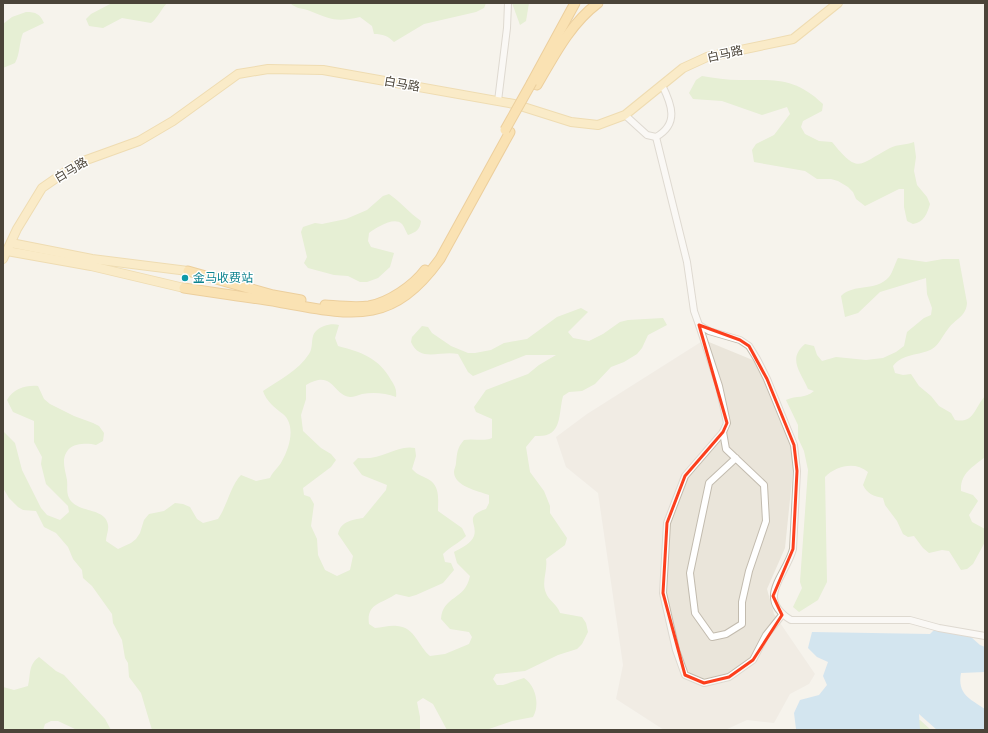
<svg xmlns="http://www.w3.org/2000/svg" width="988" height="733" font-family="Jost,'Noto Sans SC',sans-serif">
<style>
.residential{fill:#eae5da}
.green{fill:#d2eab5}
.water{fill:#a9d4f2}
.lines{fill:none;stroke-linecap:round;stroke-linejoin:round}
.minor-casing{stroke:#c2bbae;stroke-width:8}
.major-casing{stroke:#e6c16a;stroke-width:10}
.highway-casing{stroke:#e0a43c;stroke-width:11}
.minor{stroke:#fff;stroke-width:6}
.major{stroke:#ffe39c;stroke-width:8}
.highway{stroke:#ffcf6e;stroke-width:9}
.highway-bridge-casing{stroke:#e0a43c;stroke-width:11;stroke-linecap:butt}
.highway-bridge{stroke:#ffcf6e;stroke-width:9}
.marked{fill:none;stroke:#fc3f1d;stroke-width:3;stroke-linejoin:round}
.culture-dot{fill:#0f9aa8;stroke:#fff;stroke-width:1.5}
.labels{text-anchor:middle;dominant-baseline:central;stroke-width:3;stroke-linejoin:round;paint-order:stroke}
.street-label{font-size:12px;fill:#4b4439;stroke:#fff}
.culture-label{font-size:12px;fill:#0d838f;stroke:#fff;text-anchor:start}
</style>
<rect width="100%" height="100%" fill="#f6f3ec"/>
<path class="residential" d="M704,340L760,363L795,451L785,548L767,589L774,614L815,674L809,684L790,694L774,723L747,720L725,730H664L616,699L623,665L598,493L566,467L556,437L587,414Z"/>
<g class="green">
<path d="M112,3H167C161,9 158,18 151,23L122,18L103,28L89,26L86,19L91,14Z"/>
<path d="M290,3H486L484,8L476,12L424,24L394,42C388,36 383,34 374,34L372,26L360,17C337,22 332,20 310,11C303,8 296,9 290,3Z"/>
<path d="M512,3H529L526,21L520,25Z"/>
<path d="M26,12C36,12 40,14 44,23L23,33C19,43 20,54 15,63L3,68V24L12,17Z"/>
<path d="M702,76C714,78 727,80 739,80C775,80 795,77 823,104L822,111L803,121L801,127L805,134L819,141L832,142C859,175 858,165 890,148C898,144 906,145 914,142L916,157L914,171L917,185L927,197L930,204C927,214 924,222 913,224L907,221L904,207V189H899L865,206L856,199L853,192L848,187L838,181L831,179H817L805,171L754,162L752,150L756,144L774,135L790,114L787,107L762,115L722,101L693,99L689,93L696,80Z"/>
<path d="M389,194C401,202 409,213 421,221C420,230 416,232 408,235C406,232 404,226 402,224C394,216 376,228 369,233L368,241L371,247L394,253L390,267L378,278L367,282H360L348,276L334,275L308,268L304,263L307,257L301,232L303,227L315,223L322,224L346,219L367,210L383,196Z"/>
<path d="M898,258L926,262L943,259H959L967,303C966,317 955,319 948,329C942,336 940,344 932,349C919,356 903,353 893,366L895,373L903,375L911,374L919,386L931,396L939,406L951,413L955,420C974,424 975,407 985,396V457C973,467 960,473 961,491L973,495L978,501L969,515L972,522L985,529V542L973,564L967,569L961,570L949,551L942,550L929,553L923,548L914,536L908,537L903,534L897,521L885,505L883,498C874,496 867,494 863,485L868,472C855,461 836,466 825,477L827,582L818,600L799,612L793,607L802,588L800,582L808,470L804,451L798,438V425L786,400C797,395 805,399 814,391L808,389C801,372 787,359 805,344L814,346L817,355L822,361L836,357L866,360L883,358L896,352L904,346L907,332L924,318L931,315L932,308L927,294L926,278L880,292L858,313L845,317L841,296C854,283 876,292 889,277C893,272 895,263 898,258Z"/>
<path d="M581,308L588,312L568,332L573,338L589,341L603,334L620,322L628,320L663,318L667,325L648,335L642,348L637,354L624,362L611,367L595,384L582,391L569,392L563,396C558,415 563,438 535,436L526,447L530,472L544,491L550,506V513L567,538L565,545L546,559C548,570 541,582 546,593C548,600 557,604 560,613L582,617L586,623L588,632L582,644L577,649L558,655L525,671L496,674L493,679L497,685H503L524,678C536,686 540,705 533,717L512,721L486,730H447L433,704L423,698L417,702L420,717V730H152L141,693L129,677L128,663L125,658L122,640L113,623L112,614L92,586L83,578L82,570L73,559L68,547L56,533L44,527L36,511L23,510L18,507L9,498L3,488V431L15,443L22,470L41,508L47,515L60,520L69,512L68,506L46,484L41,464L42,457L34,442V421L13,412L7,400C13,389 26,385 38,386L44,399L50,404L74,416L93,423L99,426L104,433L103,441L96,445C89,443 76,443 70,448C60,457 65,469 67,480C68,488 65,496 73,503C82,512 106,509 108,525C109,530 106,536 106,541L118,549L131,543L136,539L140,533L144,520L149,514L164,511L175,503L183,504L190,507L197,519L203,523L218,519C227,506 231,485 241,475L256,481L270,478C273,471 279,467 282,461C290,447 296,425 283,414C275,408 266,401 263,391C279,380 298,371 309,354C314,347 310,336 316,331C322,325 332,323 339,325L335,338L338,346C361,352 379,358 391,380C395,386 397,390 396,397C386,393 373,392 362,394C358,395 354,397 350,397C332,395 334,369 306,385V399L301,415L303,431L321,448L331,454L336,460L331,467L303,488L304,495L310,497L314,504L311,526L317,539L318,555L325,570L337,576L350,570L353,556L338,534C341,521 352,520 363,518L386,490L387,485L362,475L353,463L358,458C382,461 397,444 415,448L416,456L412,469C418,476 424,476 431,481C440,488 438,501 438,511L462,528L466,536C459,543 450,547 443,554L445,562L451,563L454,570L443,583L416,595L409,597L396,594C382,604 366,603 369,624L375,628C382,628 390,625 397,626C415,627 418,646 430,656L445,654L469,644L472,637L469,632L450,629L441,619C443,595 465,601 470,576L457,563L454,552C461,548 471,544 474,536C478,523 463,517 486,509L489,503V495C478,491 454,486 454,472C454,469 456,466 456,463C457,453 457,448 464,440C474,438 483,442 492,438V419L476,412L474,407L486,390L528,374L539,365L556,355H526L473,376L468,372L458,354C441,350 420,363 411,342L412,337L422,326L428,327L432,333L451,346L468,353H475L491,350L504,343L527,339L557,317Z"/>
<path d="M39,657L56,671L64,675L105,719L111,730L75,729L58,721H51L45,724L43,730H3V687L14,690L28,686C31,674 28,665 39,657Z"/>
<path d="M920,720L931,730H915L913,721Z"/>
</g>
<path class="water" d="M934,630L971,637L980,645L985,647V672L961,673C957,694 970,699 985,709V730H937L919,714L920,730H791L796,729L794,713L800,700L819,695L827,685L823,676L828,662L817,657L808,648L812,632L930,634Z"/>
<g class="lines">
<defs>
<g id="minor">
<path d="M498,101L507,28L508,3"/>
<path d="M625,115L647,135L656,137C679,124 672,105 662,85"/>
<path d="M656,137L687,262L694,311L699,325L709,331L740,340L749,346L757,359L767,379L794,445L797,471L793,549C786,576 755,598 791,620H910L939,628L985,636"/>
<path d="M699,325L719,386L727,423L723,432L685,476L667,523L663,593L676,650L685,675L704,683L729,677L753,660L766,635L782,615"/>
<path d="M723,432L726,449L764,485L766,521L749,571L742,602V624L726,634L712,637L695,613L690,573L709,483L736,458"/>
</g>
<g id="major">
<path d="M11,243L92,259L188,271"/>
<path d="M7,251L91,266L184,288"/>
<path d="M3,259L17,229L42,188L78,163L139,141L173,121L238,74L268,69L323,70L514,104L571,122L598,125L625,115L683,68L707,57L793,39L838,3"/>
</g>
<g id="highway">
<path d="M532,82L575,3"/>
<path d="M537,85C554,56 570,24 598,3"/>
<path d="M188,271L273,295L301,300"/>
<path d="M184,288C216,293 247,297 278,302C351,315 391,327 440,259L510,132"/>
<path d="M325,305C339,306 355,308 369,306C389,302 413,286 425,270"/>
</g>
</defs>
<use href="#minor" class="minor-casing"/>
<use href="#major" class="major-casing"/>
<use href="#highway" class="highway-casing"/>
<use href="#minor" class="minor"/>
<use href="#major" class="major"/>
<use href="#highway" class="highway"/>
<defs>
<path id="highway-bridge" d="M505,130L532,82"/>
</defs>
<use href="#highway-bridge" class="highway-bridge-casing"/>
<use href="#highway-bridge" class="highway-bridge"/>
</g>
<path d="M0 0H988V733H0ZM699,325L740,340L749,346L767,379L794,445L797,471L793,549L773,596L782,615L753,660L729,677L704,683L685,675L663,593L667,523L685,476L723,432L727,423Z" fill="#f6f3ec" fill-opacity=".55" fill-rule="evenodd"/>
<path class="marked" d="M699,325L740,340L749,346L767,379L794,445L797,471L793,549L773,596L782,615L753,660L729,677L704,683L685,675L663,593L667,523L685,476L723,432L727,423Z"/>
<circle class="culture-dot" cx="185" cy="278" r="4"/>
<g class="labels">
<g class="street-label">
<text transform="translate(725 54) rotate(-13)">白马路</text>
<text transform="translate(402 84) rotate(10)">白马路</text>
<text transform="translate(71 170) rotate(-31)">白马路</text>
</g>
<g class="culture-label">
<text x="193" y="278">金马收费站</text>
</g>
</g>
<rect width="988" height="733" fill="none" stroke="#4b4439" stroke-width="8"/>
</svg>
